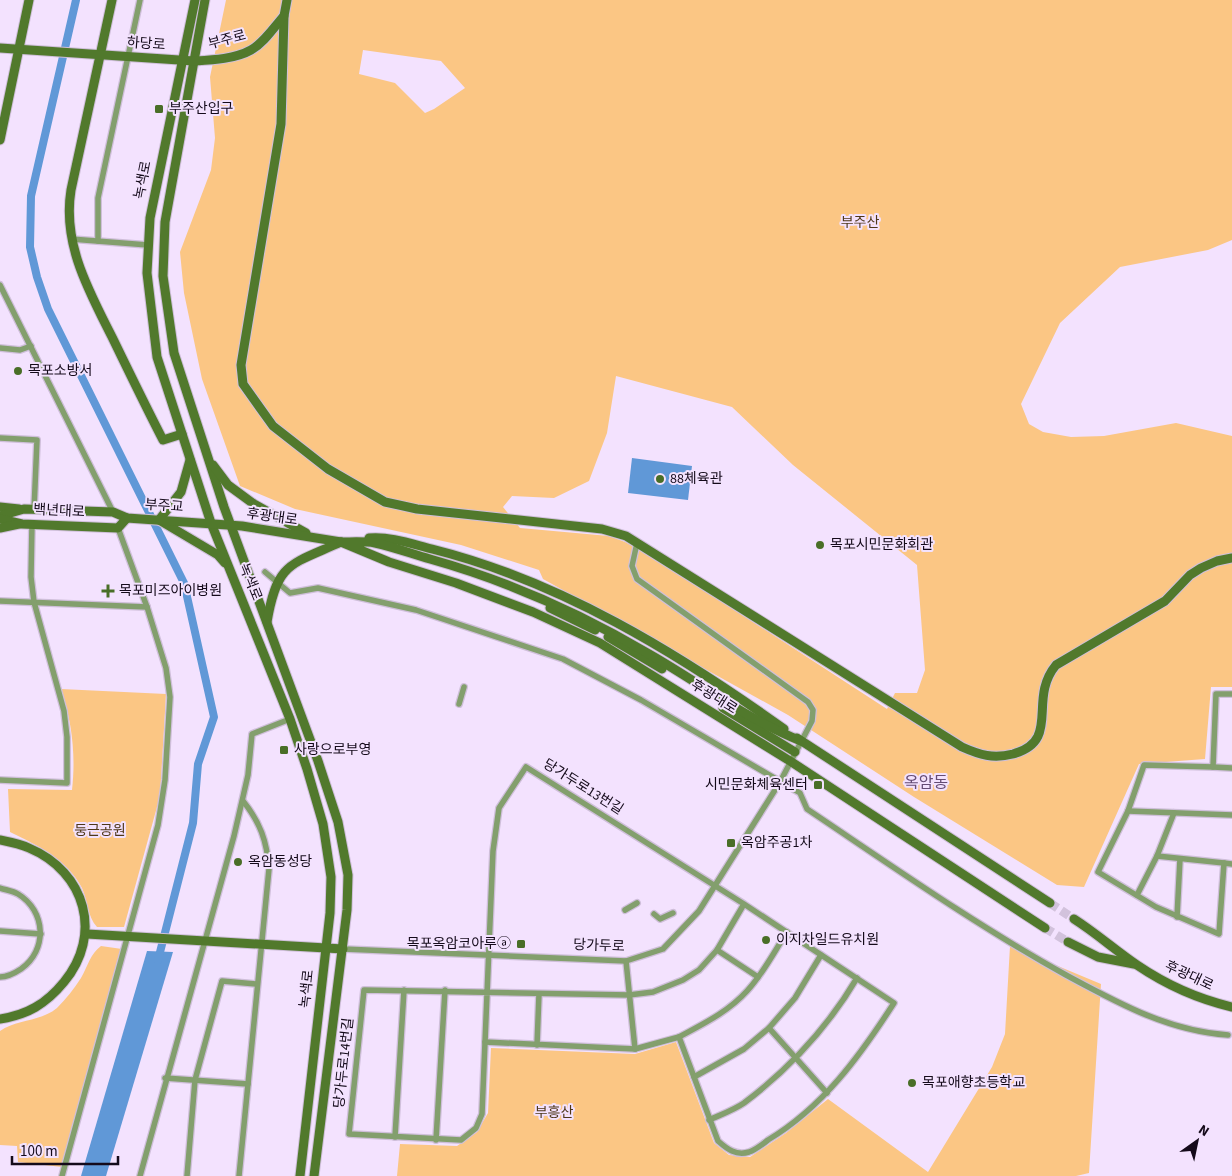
<svg xmlns="http://www.w3.org/2000/svg" width="1232" height="1176" font-family="'Source Sans 3','Noto Sans KR',sans-serif">
<style>
.green{fill:#fbc684;fill-rule:evenodd}
.water{fill:#6098d7}
.lines{fill:none;stroke-linecap:round;stroke-linejoin:round}
.canal{stroke:#6098d7;stroke-width:8}
.secondary-tunnel{stroke:#d2c2dc;stroke-width:9;stroke-dasharray:9 4.5;stroke-linecap:butt}
.street-casing{stroke:#cfbfda;stroke-width:8}
.secondary-casing{stroke:#cfbfda;stroke-width:11}
.street{stroke:#839f6d;stroke-width:5.5}
.secondary{stroke:#51792c;stroke-width:9}
.poi-dot{fill:#496e27;stroke:#f3e2fe;stroke-width:2}
.labels{text-anchor:middle;dominant-baseline:central;stroke-width:4;stroke-linejoin:round;paint-order:stroke}
.street-label{font-size:14px;fill:#140a1a;stroke:#f3e2fe}
.poi-label{font-size:14px;fill:#140a1a;stroke:#f3e2fe;text-anchor:start}
.park-label{font-size:14px;fill:#4e3718;stroke:#f3e2fe}
.quarter-label{font-size:16px;fill:#654c74;stroke:#f3e2fe}
</style>
<rect width="100%" height="100%" fill="#f3e2fe"/>
<g class="green">
<path d="M226,0H1232V240L1208,250L1120,267L1060,323L1021,404L1029,424L1043,432L1071,437L1104,436L1176,423L1232,436V687H1211L1205,759L1139,764L1084,887L1057,885L914,797L788,715L543,579L539,570L461,545L295,509L240,486L202,379L184,293L180,252L211,170L215,138L210,77ZM363,50L441,61L465,88L434,109L425,113L395,83L359,74ZM616,376L732,407L793,465L917,565L925,670L917,693H895L887,709L656,559L625,542L609,536L520,528L503,507L512,496L554,498L589,481L607,433Z"/>
<path d="M61,689L166,694L160,796L124,927H97C87,916 88,901 82,888C67,859 37,845 10,832L8,789L72,790C76,755 72,722 61,689Z"/>
<path d="M101,946L122,949L62,1167L18,1162L17,1146L0,1145V1031C17,1019 40,1022 57,1008C66,999 74,989 81,978C88,966 90,954 101,946Z"/>
<path d="M1010,946L1101,984L1089,1173L1076,1176H397L400,1144L457,1146L477,1132L488,1113L491,1048L635,1054L676,1042L714,1143L729,1155L750,1157L786,1133L828,1099L928,1172L992,1067L1005,1034Z"/>
</g>
<g class="water">
<path d="M632,458L692,466L688,500L628,493Z"/>
<path d="M147,951L173,952L106,1176H81Z"/>
</g>
<g class="lines">
<path class="canal" d="M76,0L31,196L30,247L37,277L48,309L184,583L214,717L198,764L193,823L158,960"/>
<g class="secondary-tunnel">
<path d="M1050,903L1074,919"/>
<path d="M1045,928L1068,942"/>
</g>
<defs>
<g id="street">
<path d="M71,239L148,245"/>
<path d="M98,241V198L140,0"/>
<path d="M0,285L113,512"/>
<path d="M0,348L20,350L31,346"/>
<path d="M0,438L37,440L34,510"/>
<path d="M265,572L290,593L318,588L416,610L563,659L641,700L800,793L807,809C892,866 976,925 1066,975C1118,1003 1168,1031 1228,1035"/>
<path d="M0,601L147,607"/>
<path d="M1232,694H1216L1213,767L1144,765L1128,811L1098,872L1156,907L1219,934L1224,863L1232,864"/>
<path d="M459,704L464,687"/>
<path d="M1213,767L1232,768"/>
<path d="M0,780L67,783V737L64,711L34,602L31,577L32,524"/>
<path d="M1128,811L1232,815"/>
<path d="M1157,856L1224,863"/>
<path d="M0,888C6,890 13,891 18,894C46,911 48,950 21,969C15,973 8,977 0,977"/>
<path d="M1137,895L1157,856L1174,813"/>
<path d="M625,910L637,903"/>
<path d="M654,914L660,919L673,913"/>
<path d="M1177,917L1180,859"/>
<path d="M0,931L41,934"/>
<path d="M343,949L626,961L663,949L699,911L780,782L812,721L813,710L808,702L637,579L632,566L637,543"/>
<path d="M717,950L758,977"/>
<path d="M821,955L795,998L769,1028L827,1093"/>
<path d="M679,1037C703,1024 728,1012 747,991C763,974 774,952 787,932"/>
<path d="M485,1042L635,1049L626,961"/>
<path d="M537,1045L539,994"/>
<path d="M635,1049L679,1037L718,1141C727,1149 736,1156 749,1152C755,1150 763,1144 768,1140C823,1107 860,1056 894,1003L744,904L717,950L699,970L683,980L653,992L629,995L364,990L349,1134L461,1140L476,1128L482,1114L493,851L499,808L526,767L744,904"/>
<path d="M694,1077L744,1049L769,1028"/>
<path d="M165,1078L248,1084"/>
<path d="M709,1120C720,1115 734,1110 744,1103C789,1069 828,1027 857,978"/>
<path d="M395,1137L404,990"/>
<path d="M436,1140L445,990"/>
<path d="M62,1176L158,825L165,780L170,697L166,668L147,607L118,528"/>
<path d="M140,1176L234,836L248,775L252,734L290,719"/>
<path d="M187,1176L195,1080L222,981L257,984"/>
<path d="M239,1176L269,869C267,841 260,822 243,801"/>
</g>
<g id="secondary">
<path d="M112,0L71,190C62,245 90,293 114,341C130,374 146,407 163,440L182,434"/>
<path d="M195,0L150,218L147,273L157,357L211,523L290,719L307,769L323,824L331,877L330,913L300,1176"/>
<path d="M205,0L165,222L163,276L174,353L224,507L318,761L338,822L348,875L347,910L314,1176"/>
<path d="M287,0L284,16L281,124L241,365L243,384L273,426L328,469L385,502L417,509L602,529L626,536L962,747C980,755 993,759 1013,754C1062,740 1027,700 1056,665L1165,601L1190,575L1201,568L1217,561L1232,558"/>
<path d="M0,48L194,61C212,60 235,59 251,50C264,43 274,27 284,16"/>
<path d="M0,140L29,0"/>
<path d="M190,460L181,492L159,520L218,555L225,563"/>
<path d="M213,465L228,485L254,504L306,533"/>
<path d="M0,507L19,509"/>
<path d="M0,516L24,509L113,512L127,518L242,526L341,542"/>
<path d="M0,519L22,524L118,528L127,518"/>
<path d="M0,528L19,524"/>
<path d="M369,538C390,536 412,544 432,549C560,581 678,653 784,729"/>
<path d="M550,608L595,630"/>
<path d="M267,622C277,562 290,565 341,542"/>
<path d="M608,637L662,669"/>
<path d="M723,708L795,752"/>
<path d="M797,738L1050,903"/>
<path d="M801,741C746,719 700,683 649,654C580,613 508,581 430,559C412,554 394,547 375,543C365,541 352,542 341,542L389,562L456,583L533,612L600,643L790,761L1045,928"/>
<path d="M0,840C10,842 20,844 29,848C86,872 103,935 64,982C46,1004 27,1015 0,1019"/>
<path d="M1074,919C1096,933 1115,950 1137,965C1165,984 1198,999 1232,1007"/>
<path d="M87,934L343,949"/>
<path d="M1068,942L1098,957L1134,964"/>
</g>
</defs>
<use href="#street" class="street-casing"/>
<use href="#secondary" class="secondary-casing"/>
<use href="#street" class="street"/>
<use href="#secondary" class="secondary"/>
</g>
<g class="poi-dot">
<rect x="154" y="104" width="10" height="10" rx="2.5"/>
<circle cx="18" cy="371" r="5"/>
<circle cx="660" cy="479" r="5"/>
<circle cx="820" cy="545" r="5"/>
<path d="M105.5 583.5h5v5h5v5h-5v5h-5v-5h-5v-5h5z"/>
<rect x="279" y="745" width="10" height="10" rx="2.5"/>
<rect x="813" y="780" width="10" height="10" rx="2.5"/>
<rect x="726" y="838" width="10" height="10" rx="2.5"/>
<circle cx="238" cy="862" r="5"/>
<circle cx="766" cy="940" r="5"/>
<rect x="516" y="939" width="10" height="10" rx="2.5"/>
<circle cx="912" cy="1083" r="5"/>
</g>
<g class="labels">
<g class="street-label">
<text transform="translate(227 40) rotate(-15)">부주로</text>
<text transform="translate(146 44) rotate(4)">하당로</text>
<text transform="translate(143 180) rotate(-79)">녹색로</text>
<text transform="translate(164 506) rotate(4)">부주교</text>
<text transform="translate(59 511) rotate(3)">백년대로</text>
<text transform="translate(272 517) rotate(8)">후광대로</text>
<text transform="translate(250 582) rotate(68)">녹색로</text>
<text transform="translate(714 697) rotate(32)">후광대로</text>
<text transform="translate(583 787) rotate(32)">당가두로13번길</text>
<text transform="translate(599 946) rotate(2)">당가두로</text>
<text transform="translate(1189 976) rotate(25)">후광대로</text>
<text transform="translate(307 989) rotate(-84)">녹색로</text>
<text transform="translate(344 1063) rotate(-84)">당가두로14번길</text>
</g>
<g class="poi-label">
<text x="169" y="109">부주산입구</text>
<text x="28" y="371">목포소방서</text>
<text x="670" y="479">88체육관</text>
<text x="830" y="545">목포시민문화회관</text>
<text x="119" y="591">목포미즈아이병원</text>
<text x="294" y="750">사랑으로부영</text>
<text x="808" y="785" text-anchor="end">시민문화체육센터</text>
<text x="741" y="843">옥암주공1차</text>
<text x="248" y="862">옥암동성당</text>
<text x="776" y="940">이지차일드유치원</text>
<text x="511" y="944" text-anchor="end">목포옥암코아루ⓐ</text>
<text x="922" y="1083">목포애향초등학교</text>
</g>
<g class="park-label">
<text x="860" y="223">부주산</text>
<text x="100" y="831">둥근공원</text>
<text x="554" y="1113">부흥산</text>
</g>
<g class="quarter-label">
<text x="926" y="783">옥암동</text>
</g>
</g>
<g transform="translate(1197 1141) rotate(33)" stroke="#f3e2fe" stroke-width="4" paint-order="stroke">
<path d="M0-4L9 19L0 12L-9 19Z" fill="#140a1a"/>
<text y="-8" font-size="14" font-weight="bold" text-anchor="middle" fill="#140a1a">N</text>
</g>
<path d="M12 1156v8h106v-8" fill="none" stroke="#140a1a" stroke-width="2.5"/>
<text x="20" y="1156" font-size="15" fill="#140a1a" stroke="#f3e2fe" stroke-width="4" paint-order="stroke">100 m</text>
</svg>
